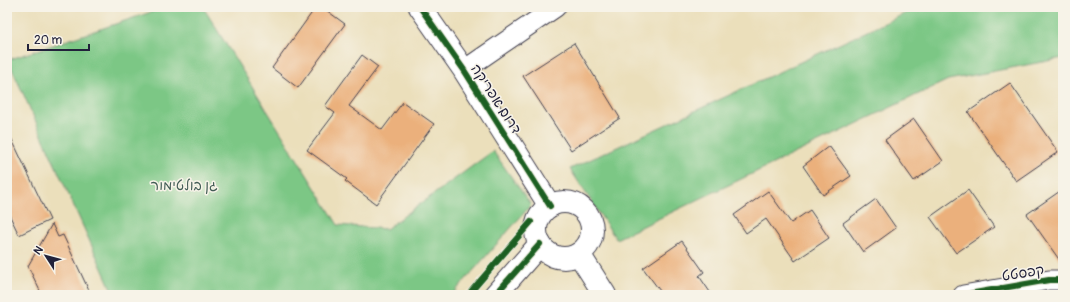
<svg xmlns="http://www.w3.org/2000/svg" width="1070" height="302" font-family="Pangolin,'Playpen Sans Hebrew',sans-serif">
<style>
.green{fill:#7cc785;stroke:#4f7460}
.building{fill:#ebb07c}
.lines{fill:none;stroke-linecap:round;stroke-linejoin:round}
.minor-casing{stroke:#403e4e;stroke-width:21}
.tertiary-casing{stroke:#403e4e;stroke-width:24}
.minor{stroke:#fff;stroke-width:19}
.tertiary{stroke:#fff;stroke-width:22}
.cycleway-casing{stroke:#f7f3e8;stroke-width:8}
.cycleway{stroke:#1b5e20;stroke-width:6}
.labels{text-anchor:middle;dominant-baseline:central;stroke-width:3;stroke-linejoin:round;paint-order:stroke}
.street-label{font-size:14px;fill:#22223b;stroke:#f7f3e8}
.park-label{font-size:14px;fill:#425c55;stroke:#f7f3e8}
</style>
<rect width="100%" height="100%" fill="#f7f3e8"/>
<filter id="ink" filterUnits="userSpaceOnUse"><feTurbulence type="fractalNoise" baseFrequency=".025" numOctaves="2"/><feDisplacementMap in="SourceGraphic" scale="8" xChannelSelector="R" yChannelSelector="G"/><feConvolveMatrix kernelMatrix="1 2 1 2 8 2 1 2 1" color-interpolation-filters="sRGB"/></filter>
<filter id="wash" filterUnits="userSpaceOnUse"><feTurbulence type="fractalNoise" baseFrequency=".012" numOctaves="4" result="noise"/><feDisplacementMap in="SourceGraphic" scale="16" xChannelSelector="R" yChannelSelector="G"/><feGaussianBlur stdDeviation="0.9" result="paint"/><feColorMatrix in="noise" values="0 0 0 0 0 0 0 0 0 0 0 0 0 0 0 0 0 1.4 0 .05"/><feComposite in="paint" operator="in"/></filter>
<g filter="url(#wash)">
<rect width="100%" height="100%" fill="#ebdfbb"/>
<g class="green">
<path d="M166,7H203L338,225L386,229L493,151L531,205L452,295H114L8,60Z"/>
<path d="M919,7H1063V58L948,80L616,239L570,169Z"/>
</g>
<g id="blocks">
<g class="building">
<path d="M316,7H322L345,24L298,88L272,68Z"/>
<path d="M574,43L620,118L571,150L523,76Z"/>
<path d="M362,55L378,67L349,106L382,130L403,102L434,124L376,204L345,181L347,179L307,150L335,113L325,106Z"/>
<path d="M1010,83L1058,152L1016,181L968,112Z"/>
<path d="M914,119L943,161L914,181L885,140Z"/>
<path d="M7,129L50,220L19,235L7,210Z"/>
<path d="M829,146L851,176L823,195L803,166Z"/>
<path d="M1063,189V265L1027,214Z"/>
<path d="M968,190L994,227L956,253L930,217Z"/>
<path d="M768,191L791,223L810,210L829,238L795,261L766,219L746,233L734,215Z"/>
<path d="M876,199L896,228L863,252L843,223Z"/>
<path d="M52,224L58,237L63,235L91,295H42L28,266Z"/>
<path d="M682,241L704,272L699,276L712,295H663L643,268Z"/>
</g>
</g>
</g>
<g filter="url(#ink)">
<use href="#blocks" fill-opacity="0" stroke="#403e4e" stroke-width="1"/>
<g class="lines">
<defs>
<g id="minor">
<path d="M464,70L556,7"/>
<path d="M963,295L1049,280H1063"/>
</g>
<g id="tertiary">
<path d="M420,7L464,70L550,206"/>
<circle cx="564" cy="230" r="28"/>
<path d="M579,254L605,295"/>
<path d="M495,295L540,244"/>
</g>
</defs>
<use href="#minor" class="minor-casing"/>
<use href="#tertiary" class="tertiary-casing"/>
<use href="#minor" class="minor"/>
<use href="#tertiary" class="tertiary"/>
<defs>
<g id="cycleway">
<path d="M420,7L464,70L550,206"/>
<path d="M468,295L531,222"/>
<path d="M495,295L540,244"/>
<path d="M963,295L1049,280H1063"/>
</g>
</defs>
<use href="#cycleway" class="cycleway-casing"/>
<use href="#cycleway" class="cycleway"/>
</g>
</g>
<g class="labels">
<g class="street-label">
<text transform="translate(496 99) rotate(57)">דרום אפריקה</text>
<text transform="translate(1023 273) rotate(-9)">קפסטט</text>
</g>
<g class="park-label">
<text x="184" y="185">גן בולטימור</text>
</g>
</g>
<rect width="1070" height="302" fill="none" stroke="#f7f3e8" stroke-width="24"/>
<g transform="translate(46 256) rotate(306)" stroke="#f7f3e8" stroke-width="3" paint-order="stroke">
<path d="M0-3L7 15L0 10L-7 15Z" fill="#22223b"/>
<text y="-6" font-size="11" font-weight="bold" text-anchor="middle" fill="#22223b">N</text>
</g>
<path d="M28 44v6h61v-6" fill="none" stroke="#22223b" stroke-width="2"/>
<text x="34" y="44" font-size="12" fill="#22223b" stroke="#f7f3e8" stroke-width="3" paint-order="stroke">20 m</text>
</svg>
